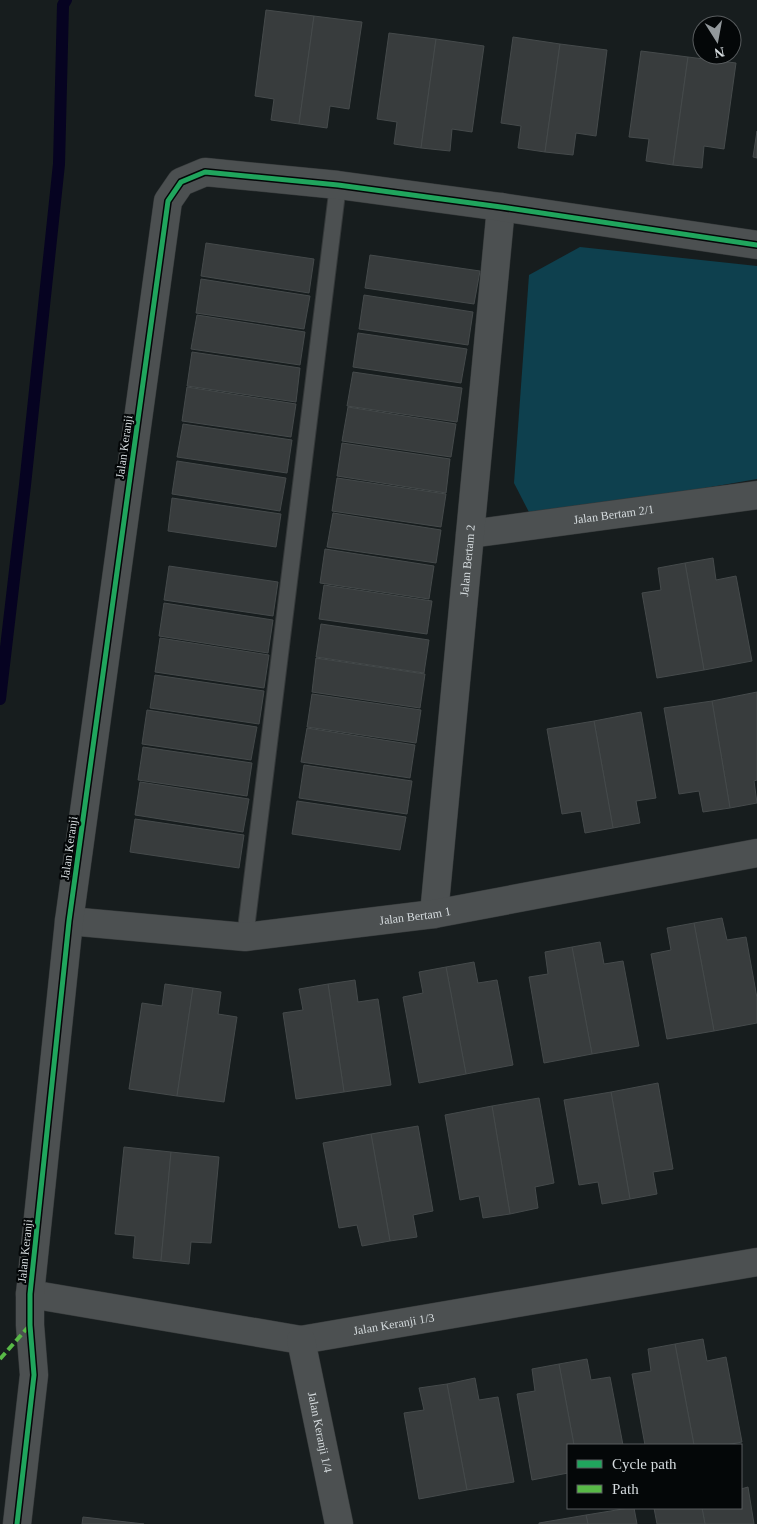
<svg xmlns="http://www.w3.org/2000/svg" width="757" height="1524" font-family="Georgia,serif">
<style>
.green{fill:#0e404e}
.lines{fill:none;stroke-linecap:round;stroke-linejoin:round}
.stream{stroke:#060321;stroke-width:12}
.building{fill:#383c3d;stroke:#454a4b}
.lane-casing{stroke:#35393a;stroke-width:18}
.street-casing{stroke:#35393a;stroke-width:29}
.lane{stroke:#4c5051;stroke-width:16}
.street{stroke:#4c5051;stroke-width:28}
.quiet{stroke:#58b947;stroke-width:4;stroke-dasharray:8 4;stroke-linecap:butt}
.cycleway-casing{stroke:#040708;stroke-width:8}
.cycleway{stroke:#20a55d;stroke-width:5}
.labels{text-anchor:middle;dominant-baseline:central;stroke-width:4.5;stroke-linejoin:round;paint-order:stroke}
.street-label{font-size:12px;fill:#d5dbde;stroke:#040708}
</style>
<rect width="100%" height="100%" fill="#171d1e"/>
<path class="green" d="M580,247L757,266V479L532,518L514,483L529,275Z"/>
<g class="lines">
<path class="stream" d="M0,699L25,485L59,164L63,5L66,0"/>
</g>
<g class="building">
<path d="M266,10L314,16L299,124L271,120L274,99L255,96Z"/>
<path d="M314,16L362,22L349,109L330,106L327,128L299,124Z"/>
<path d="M389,33L436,39L421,148L394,144L397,122L377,119Z"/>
<path d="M513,37L560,44L545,152L518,148L521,126L501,123Z"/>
<path d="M436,39L484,46L472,132L452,129L450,151L421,148Z"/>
<path d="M560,44L607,50L596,136L576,133L573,155L545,152Z"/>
<path d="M641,51L688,57L673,165L646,161L649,139L629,137Z"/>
<path d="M688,57L736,63L724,149L704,146L702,168L673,165Z"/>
<path d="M757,131V158L753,157Z"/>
<path d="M206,243L314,259L309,293L201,276Z"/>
<path d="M370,255L480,271L474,304L365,288Z"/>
<path d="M201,279L310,296L304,329L196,313Z"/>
<path d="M364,295L473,312L468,345L359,329Z"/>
<path d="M197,315L305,332L300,365L191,349Z"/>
<path d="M358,333L467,349L461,383L353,367Z"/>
<path d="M192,352L300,368L296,402L187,386Z"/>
<path d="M353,372L462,388L457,422L347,406Z"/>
<path d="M187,387L296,404L291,437L182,421Z"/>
<path d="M348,407L456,424L451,457L342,441Z"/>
<path d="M183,424L292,440L287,473L177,457Z"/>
<path d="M342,443L450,459L446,493L337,476Z"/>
<path d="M177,461L286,478L280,511L172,494Z"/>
<path d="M337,478L446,494L441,527L332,511Z"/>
<path d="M172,498L281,514L276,547L168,531Z"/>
<path d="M333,513L441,530L436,563L327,547Z"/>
<path d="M325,549L434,566L429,599L320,583Z"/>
<path d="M713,558L716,580L736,576L752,661L704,670L685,563Z"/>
<path d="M685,563L704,670L657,678L642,593L661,590L658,568Z"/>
<path d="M169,566L278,582L273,616L164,600Z"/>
<path d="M324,585L432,601L427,634L319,619Z"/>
<path d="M164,603L273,620L268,653L159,636Z"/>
<path d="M321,624L429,640L424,673L316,657Z"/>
<path d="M160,638L269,655L264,688L155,672Z"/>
<path d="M316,658L425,674L420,708L312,692Z"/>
<path d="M155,675L264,691L259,724L150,708Z"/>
<path d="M757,692V780L754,781L757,803L730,808L712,701Z"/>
<path d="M312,694L421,710L416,743L307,727Z"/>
<path d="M712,701L730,808L703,812L699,791L679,794L664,708Z"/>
<path d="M147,710L257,727L251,760L142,744Z"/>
<path d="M641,712L656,798L636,801L640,823L613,828L594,721Z"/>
<path d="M594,721L613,828L585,833L581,811L562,814L547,729Z"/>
<path d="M307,728L415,745L410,778L301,762Z"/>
<path d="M143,747L252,763L247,796L138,780Z"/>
<path d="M304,765L412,781L407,814L299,798Z"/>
<path d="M140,782L249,799L243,832L135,815Z"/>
<path d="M297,801L406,817L400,850L292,834Z"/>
<path d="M135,819L244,835L239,868L130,852Z"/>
<path d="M722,918L727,940L746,937L757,998V1023L714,1031L694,923Z"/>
<path d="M694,923L714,1031L667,1039L651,954L671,950L667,928Z"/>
<path d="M600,942L604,964L623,961L639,1046L592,1054L572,947Z"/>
<path d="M572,947L592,1054L544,1063L529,977L548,974L545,952Z"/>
<path d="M474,962L478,983L497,980L513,1065L466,1074L446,967Z"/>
<path d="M446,967L466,1074L419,1083L403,997L423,993L419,972Z"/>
<path d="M355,980L358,1002L378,999L391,1085L344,1092L328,984Z"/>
<path d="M165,984L193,988L177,1096L129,1089L142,1003L162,1006Z"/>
<path d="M328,984L344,1092L296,1099L283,1013L303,1010L299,989Z"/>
<path d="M193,988L221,992L218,1014L237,1017L224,1102L177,1096Z"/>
<path d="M658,1083L673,1169L653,1172L657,1194L630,1199L611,1092Z"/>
<path d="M611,1092L630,1199L602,1204L598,1182L579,1185L564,1100Z"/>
<path d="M539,1098L554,1183L535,1187L538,1208L510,1214L492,1106Z"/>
<path d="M492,1106L510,1214L483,1218L479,1196L460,1200L445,1115Z"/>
<path d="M418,1126L433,1211L413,1215L417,1237L390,1241L371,1134Z"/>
<path d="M371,1134L390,1241L362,1246L357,1225L339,1228L323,1143Z"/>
<path d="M124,1147L171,1152L161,1261L133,1258L135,1236L115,1234Z"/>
<path d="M171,1152L219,1157L211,1243L191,1242L189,1264L161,1261Z"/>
<path d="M703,1339L707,1361L726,1357L742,1442L726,1445H694L675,1344Z"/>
<path d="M675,1344L694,1445H645L632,1374L651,1371L648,1349Z"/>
<path d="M587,1359L591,1380L610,1377L623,1445H574L559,1364Z"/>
<path d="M559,1364L574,1445H568V1473L532,1480L517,1394L535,1391L532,1369Z"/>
<path d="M475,1378L479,1400L498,1397L514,1482L467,1490L447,1384Z"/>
<path d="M447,1384L467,1490L419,1499L404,1413L424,1410L419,1388Z"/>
<path d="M748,1487L754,1524H705L702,1508H741V1489Z"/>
<path d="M629,1508H634L637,1524H588L586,1515Z"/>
<path d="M654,1508H702L705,1524H657Z"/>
<path d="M586,1515L588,1524H539V1523Z"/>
<path d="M83,1517L144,1524H82Z"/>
</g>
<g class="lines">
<defs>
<path id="lane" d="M245,937L338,185"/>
<g id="street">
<path id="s1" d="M470,534L757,495"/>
<path id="s2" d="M434,914L501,207"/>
<path id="s3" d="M69,921L245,937L434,914L757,853"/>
<path id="s4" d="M30,1294L301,1340L757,1262"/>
<path id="s5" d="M301,1340L339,1524"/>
<path d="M17,1524L34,1375L30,1325V1294L69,921L168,201L181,182L205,172L338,185L501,207L757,245"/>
</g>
</defs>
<use href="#lane" class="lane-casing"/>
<use href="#street" class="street-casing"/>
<use href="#lane" class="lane"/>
<use href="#street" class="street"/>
<path class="quiet" d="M0,1359L30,1325"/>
<defs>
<path id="cycleway" d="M17,1524L34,1375L30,1325V1294L69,921L168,201L181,182L205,172L338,185L501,207L757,245"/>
</defs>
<use href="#cycleway" class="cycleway-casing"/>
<use href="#cycleway" class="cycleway"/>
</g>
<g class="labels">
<g class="street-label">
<text transform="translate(124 447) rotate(-82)">Jalan Keranji</text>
<text stroke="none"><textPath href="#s1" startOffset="145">Jalan Bertam 2/1</textPath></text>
<text stroke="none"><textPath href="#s2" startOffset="355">Jalan Bertam 2</textPath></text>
<text transform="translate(69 848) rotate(-82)">Jalan Keranji</text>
<text stroke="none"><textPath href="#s3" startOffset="348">Jalan Bertam 1</textPath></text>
<text transform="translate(25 1251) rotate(-84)">Jalan Keranji</text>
<text stroke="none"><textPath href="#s4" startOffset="369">Jalan Keranji 1/3</textPath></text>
<text stroke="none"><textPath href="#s5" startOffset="94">Jalan Keranji 1/4</textPath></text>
</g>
</g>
<rect x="567" y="1444" width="175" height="65" fill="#040708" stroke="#585c5e"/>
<rect x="577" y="1460" width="25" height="8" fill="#20a55d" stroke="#585c5e"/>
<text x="612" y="1469" font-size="15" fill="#d5dbde">Cycle path</text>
<rect x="577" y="1485" width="25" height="8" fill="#58b947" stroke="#585c5e"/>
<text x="612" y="1494" font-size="15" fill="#d5dbde">Path</text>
<g transform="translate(717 40) rotate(169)"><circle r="24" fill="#040708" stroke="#585c5e"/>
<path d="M0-4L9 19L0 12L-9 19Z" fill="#92989b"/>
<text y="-8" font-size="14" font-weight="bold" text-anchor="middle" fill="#d5dbde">N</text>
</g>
</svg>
